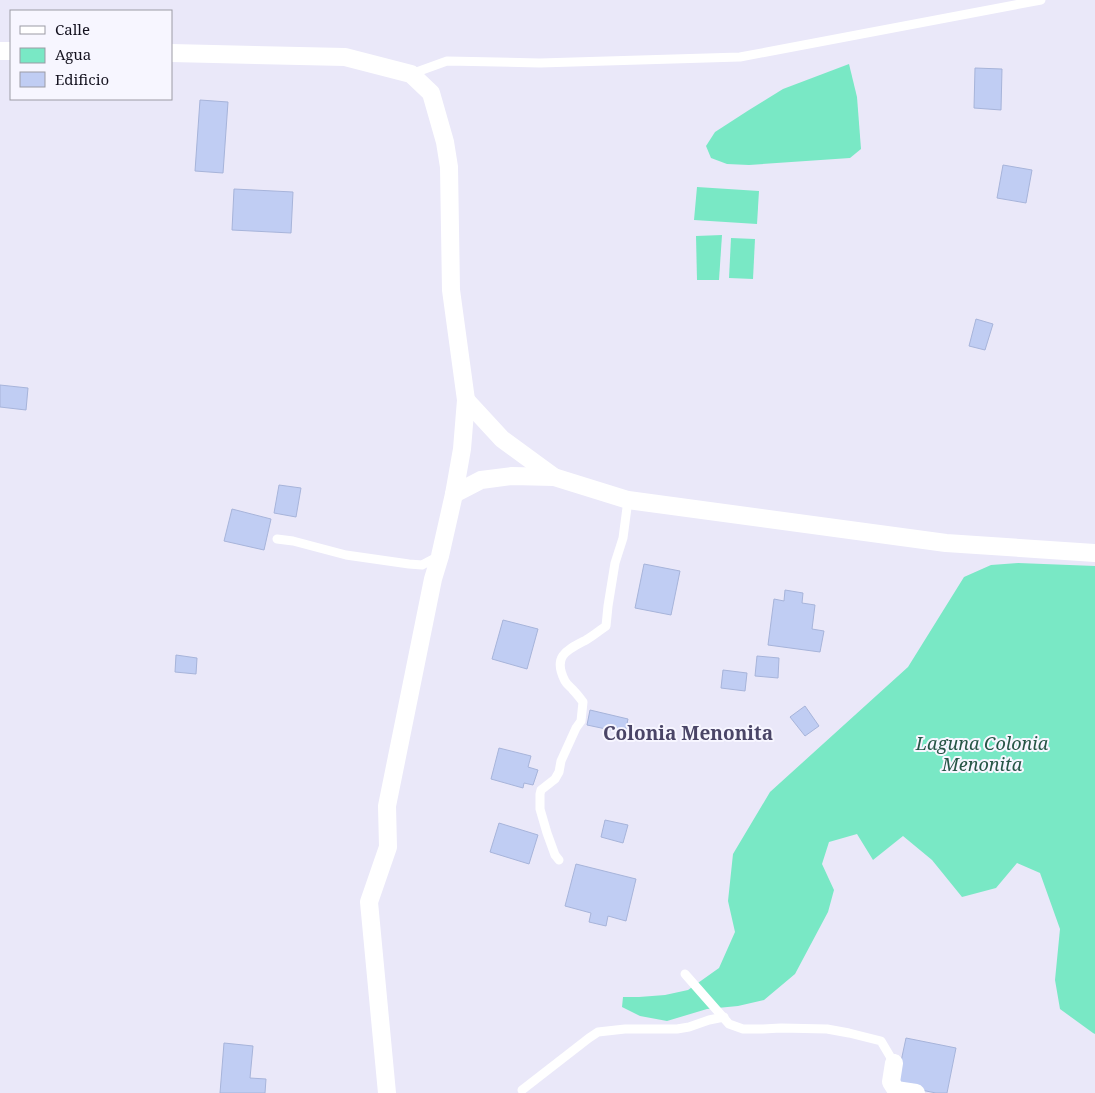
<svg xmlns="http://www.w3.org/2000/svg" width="1095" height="1093" font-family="'Noto Serif',serif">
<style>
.water{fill:#79e8c5}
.building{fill:#c0cdf3;stroke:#a7b4da}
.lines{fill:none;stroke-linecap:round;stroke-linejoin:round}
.lane{stroke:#fff;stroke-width:9}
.street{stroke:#fff;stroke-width:18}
.labels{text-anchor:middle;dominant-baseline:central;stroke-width:4;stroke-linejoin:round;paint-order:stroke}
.water-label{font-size:18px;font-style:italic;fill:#265546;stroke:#f7f6ff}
.quarter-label{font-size:19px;font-weight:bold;fill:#4a4567;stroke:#f7f6ff}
</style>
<rect width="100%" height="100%" fill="#eae8f9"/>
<g class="water">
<path d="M849,64L857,97L861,149L850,158L749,165L727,164L711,158L706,146L715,132L749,110L783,89Z"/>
<path d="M697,187L759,191L757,224L694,220Z"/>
<path d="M722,235L719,280H697L696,236Z"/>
<path d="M731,238L755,239L753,279L729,278Z"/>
<path d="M1018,563L1095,566V1034L1093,1033L1060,1009L1055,980L1060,929L1040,873L1017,863L996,888L962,897L932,860L903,836L873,860L857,834L829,842L822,864L834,890L828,912L795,974L764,1000L738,1006L707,1009L667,1021L640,1016L622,1007L623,997H639L665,995L688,990L719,968L735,932L728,901L733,854L770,792L908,667L964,577L991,565Z"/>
</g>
<g class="building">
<path d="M975,68L1002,69L1001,110L974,108Z"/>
<path d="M200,100L228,102L223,173L195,171Z"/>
<path d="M1003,165L1032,170L1026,203L997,198Z"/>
<path d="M234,189L293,192L291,233L232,230Z"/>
<path d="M976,319L993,324L985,350L969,346Z"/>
<path d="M0,385L28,388L26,410L0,407Z"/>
<path d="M279,485L301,488L296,517L274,513Z"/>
<path d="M232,509L271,519L264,550L224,541Z"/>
<path d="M644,564L680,571L671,615L635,608Z"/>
<path d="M785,590L803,593L802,603L815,605L812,629L824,631L820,652L768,645L774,599L784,601Z"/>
<path d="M503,620L538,629L527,669L492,659Z"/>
<path d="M176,655L197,658L196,674L175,672Z"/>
<path d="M757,656L779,658L778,678L755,676Z"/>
<path d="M723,670L747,673L745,691L721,688Z"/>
<path d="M805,706L819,726L805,736L790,717Z"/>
<path d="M590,710L628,719L625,733L587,725Z"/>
<path d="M499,748L531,756L528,767L538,770L533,785L524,783L523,788L491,779Z"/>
<path d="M605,820L628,825L623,843L601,837Z"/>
<path d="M499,823L538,835L529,864L490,852Z"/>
<path d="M576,864L636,879L626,921L608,916L606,926L589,922L591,913L565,906Z"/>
<path d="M906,1038L956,1048L947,1093H936L896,1085Z"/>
<path d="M224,1043L253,1046L250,1078L266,1079L265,1093H220Z"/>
</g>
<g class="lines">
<g class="lane">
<path d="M411,74L447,61L540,63L740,57L1041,0"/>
<path d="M277,539L293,541L346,555L409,564L422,565L439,556"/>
<path d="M559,860L555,855L547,833L540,809V794L541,790L555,779L559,772L561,761L576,728L581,721L583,702C580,698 577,694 573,690C571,687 567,685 565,681C552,656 567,650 586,640C593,636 599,631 606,626L608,606L615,563L623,538L628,500"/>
<path d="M685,974L729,1024L743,1029H763L781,1028L827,1029L849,1033L881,1041L894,1063"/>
<path d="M522,1090L589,1038L598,1032L625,1029H677L689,1027L709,1020L724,1017"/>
</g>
<g class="street">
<path d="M0,51H11"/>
<path d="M171,53L345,57L411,74L431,93L445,142L449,167L451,290L466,400L462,449L454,494L440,556L433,579L387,806L388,847L369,902L387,1093"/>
<path d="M466,400L502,439L554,477L628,500L946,543L1095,553"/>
<path d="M454,494L481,480L512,476L554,477"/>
<path d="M894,1063L891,1082L896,1090L916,1093"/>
</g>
</g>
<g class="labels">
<g class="water-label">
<text x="982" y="743">Laguna Colonia<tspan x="982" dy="21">Menonita</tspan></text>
</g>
<g class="quarter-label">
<text x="688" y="733">Colonia Menonita</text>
</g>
</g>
<rect x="10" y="10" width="162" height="90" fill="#f7f6ff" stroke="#9c9ba5"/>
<rect x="20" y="26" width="25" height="8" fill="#ffffff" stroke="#9c9ba5"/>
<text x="55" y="35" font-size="15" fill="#14121f">Calle</text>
<rect x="20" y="48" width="25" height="15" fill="#79e8c5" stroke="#9c9ba5"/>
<text x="55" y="60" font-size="15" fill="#14121f">Agua</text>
<rect x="20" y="72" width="25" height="15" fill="#c0cdf3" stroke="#9c9ba5"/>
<text x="55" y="85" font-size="15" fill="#14121f">Edificio</text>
</svg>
